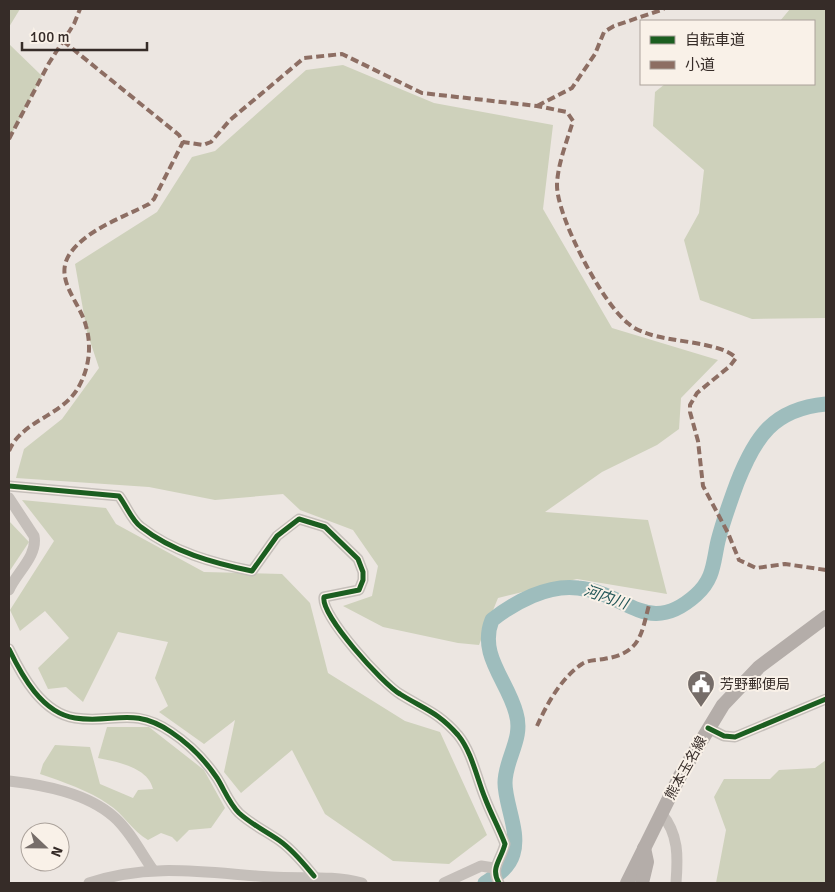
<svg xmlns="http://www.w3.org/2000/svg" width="835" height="892" font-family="Signika,'Noto Sans JP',sans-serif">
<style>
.green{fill:#ced1bb}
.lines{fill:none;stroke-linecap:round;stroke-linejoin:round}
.river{stroke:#9ebdbd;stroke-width:15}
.minor{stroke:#c5bfba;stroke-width:11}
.major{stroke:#b4ada9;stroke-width:14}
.quiet{stroke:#8d6e63;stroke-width:4;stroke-dasharray:8 4;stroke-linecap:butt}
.cycleway-casing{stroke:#f9f1e8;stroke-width:8}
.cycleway{stroke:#1b5e20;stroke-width:5}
.labels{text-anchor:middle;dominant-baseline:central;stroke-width:4;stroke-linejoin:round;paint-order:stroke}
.poi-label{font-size:14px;fill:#362c28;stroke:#f9f1e8;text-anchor:start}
.street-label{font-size:14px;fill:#362c28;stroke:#f9f1e8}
.water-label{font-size:15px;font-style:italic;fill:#1f5456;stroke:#f9f1e8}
</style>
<rect width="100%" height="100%" fill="#ece6e1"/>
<g class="green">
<path d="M9,9H20L9,27Z"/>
<path d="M790,9H826V318L752,319L700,300L684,240L699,213L704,170L653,126L655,92L665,84H814V21H780Z"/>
<path d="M9,44L42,76L9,139Z"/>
<path d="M343,65L434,103L553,125L543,209L612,328L718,360L681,398L679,429L657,445L602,472L545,512L648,520L667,594L577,579L498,598L479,645L458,643L383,627L343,606L372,596L378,566L353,530L300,510L283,494L215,500L149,487L16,478L24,449L62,419L99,368L87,332L75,264L157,212L192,157L215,151L306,70Z"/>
<path d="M22,500L106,508L116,524L204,572L282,574L310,603L328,673L405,721L440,732L487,835L449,864L393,861L325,814L292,750L241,793L224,772L235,720L204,744L159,712L168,706L155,678L168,642L118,632L83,702L66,687L48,689L38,668L69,638L45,611L20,631L10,610L54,541Z"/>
<path d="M9,521L29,542L9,572Z"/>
<path d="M107,727H149L204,770L225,808L211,828L189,830L177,842L172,837L161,833L148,840C132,831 124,814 108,804C90,791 61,781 40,774L43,764L55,745L90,747L100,784L133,798L138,790L153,789C148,767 117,762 98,758Z"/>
<path d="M826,760V883H716L726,830L714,797L724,779H770L779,770L815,768Z"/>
</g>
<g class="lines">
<path class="river" d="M485,883C497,875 509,868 513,854C520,832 505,804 505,783C505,758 524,739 516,713C508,681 478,655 492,620C515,602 548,584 578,588C627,593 648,638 696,595C714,579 713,563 718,541C723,521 730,502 737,483C755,437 773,409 826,404"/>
<g class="minor">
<path d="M9,486L119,496C126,505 132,521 141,527C173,552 213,563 252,571L277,536L299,519L325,527L358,559L363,572V580L359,590L324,597C320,615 383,684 400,694C424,709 438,712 458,735C472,752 477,779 485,798C491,814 499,828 505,844C501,860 490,868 499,883"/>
<path d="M9,498L34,536C38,556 16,573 9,590"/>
<path d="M9,649C22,676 42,713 75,718C113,724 133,706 171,732C189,744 205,760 217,778C224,789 229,803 239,813C251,824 267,832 280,841C294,851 304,864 314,876"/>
<path d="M708,728L724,736L735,737L826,699"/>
<path d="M9,781C44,785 87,793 114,817C130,831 141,853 153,870"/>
<path d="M661,813C679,834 678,857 676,883"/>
<path d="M89,883C151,862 207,873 271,877C302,879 331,875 362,883"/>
<path d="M444,883L481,866L494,868"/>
</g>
<g class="major">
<path d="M627,883L680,776L723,705L759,667L826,617"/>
<path d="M642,883L647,862L644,848"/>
</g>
<g class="quiet">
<path d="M63,41L179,135L183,142L203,145L211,142L230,120L304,58L342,54L422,93L537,106L567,112L573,121C567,141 558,163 557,184C556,216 603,305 629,324C633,328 640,331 646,333C668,342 722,342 736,358L730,366L697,393L690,405V412L698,441L703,486L728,533L739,560L756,568L785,564L826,570"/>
<path d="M537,106L572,88L595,54L604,32L614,26L664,9"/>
<path d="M9,139L49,63L74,24L80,9"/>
<path d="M9,451C21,421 62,416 78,388C89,369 92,347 86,326C80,302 54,280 69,255C85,230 124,217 149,204L154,199L183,142"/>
<path d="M537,726C547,704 561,678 582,664C587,660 598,660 604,659C640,653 641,636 649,605"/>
</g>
<defs>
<g id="cycleway">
<path d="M9,486L119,496C126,505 132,521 141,527C173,552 213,563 252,571L277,536L299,519L325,527L358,559L363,572V580L359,590L324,597C320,615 383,684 400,694C424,709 438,712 458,735C472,752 477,779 485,798C491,814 499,828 505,844C501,860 490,868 499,883"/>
<path d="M9,649C22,676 42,713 75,718C113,724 133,706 171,732C189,744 205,760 217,778C224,789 229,803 239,813C251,824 267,832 280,841C294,851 304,864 314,876"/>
<path d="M708,728L724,736L735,737L826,699"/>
</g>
</defs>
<use href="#cycleway" class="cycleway-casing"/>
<use href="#cycleway" class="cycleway"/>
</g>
<defs>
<symbol id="civic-pin" viewBox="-11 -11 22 30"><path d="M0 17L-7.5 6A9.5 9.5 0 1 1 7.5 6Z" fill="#766d69" stroke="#f9f1e8"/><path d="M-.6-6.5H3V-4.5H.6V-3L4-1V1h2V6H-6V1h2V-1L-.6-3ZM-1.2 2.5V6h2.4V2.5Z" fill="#fff"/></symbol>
</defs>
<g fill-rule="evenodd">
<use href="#civic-pin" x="685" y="668" width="32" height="43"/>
</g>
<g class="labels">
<g class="poi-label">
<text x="720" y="684">芳野郵便局</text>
</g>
<g class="street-label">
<text transform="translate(686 768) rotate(-61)">熊本玉名線</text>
</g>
<g class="water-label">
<text transform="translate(606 597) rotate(19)">河内川</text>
</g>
</g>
<rect width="835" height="892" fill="none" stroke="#362c28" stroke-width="20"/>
<rect x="640" y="20" width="175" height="65" fill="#f9f1e8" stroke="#aba29b"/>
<rect x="650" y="36" width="25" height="8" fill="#1b5e20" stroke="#aba29b"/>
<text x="685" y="45" font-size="15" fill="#362c28">自転車道</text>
<rect x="650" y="61" width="25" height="8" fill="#8d6e63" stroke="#aba29b"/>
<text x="685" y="70" font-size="15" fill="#362c28">小道</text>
<g transform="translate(45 847) rotate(112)"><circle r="24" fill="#f9f1e8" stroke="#aba29b"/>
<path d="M0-4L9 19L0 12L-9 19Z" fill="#766d69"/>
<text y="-8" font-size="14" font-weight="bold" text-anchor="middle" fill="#362c28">N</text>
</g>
<path d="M22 42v8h125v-8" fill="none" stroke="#362c28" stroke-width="2.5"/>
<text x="30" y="42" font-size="15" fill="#362c28" stroke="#f9f1e8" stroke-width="4" paint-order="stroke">100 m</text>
</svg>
